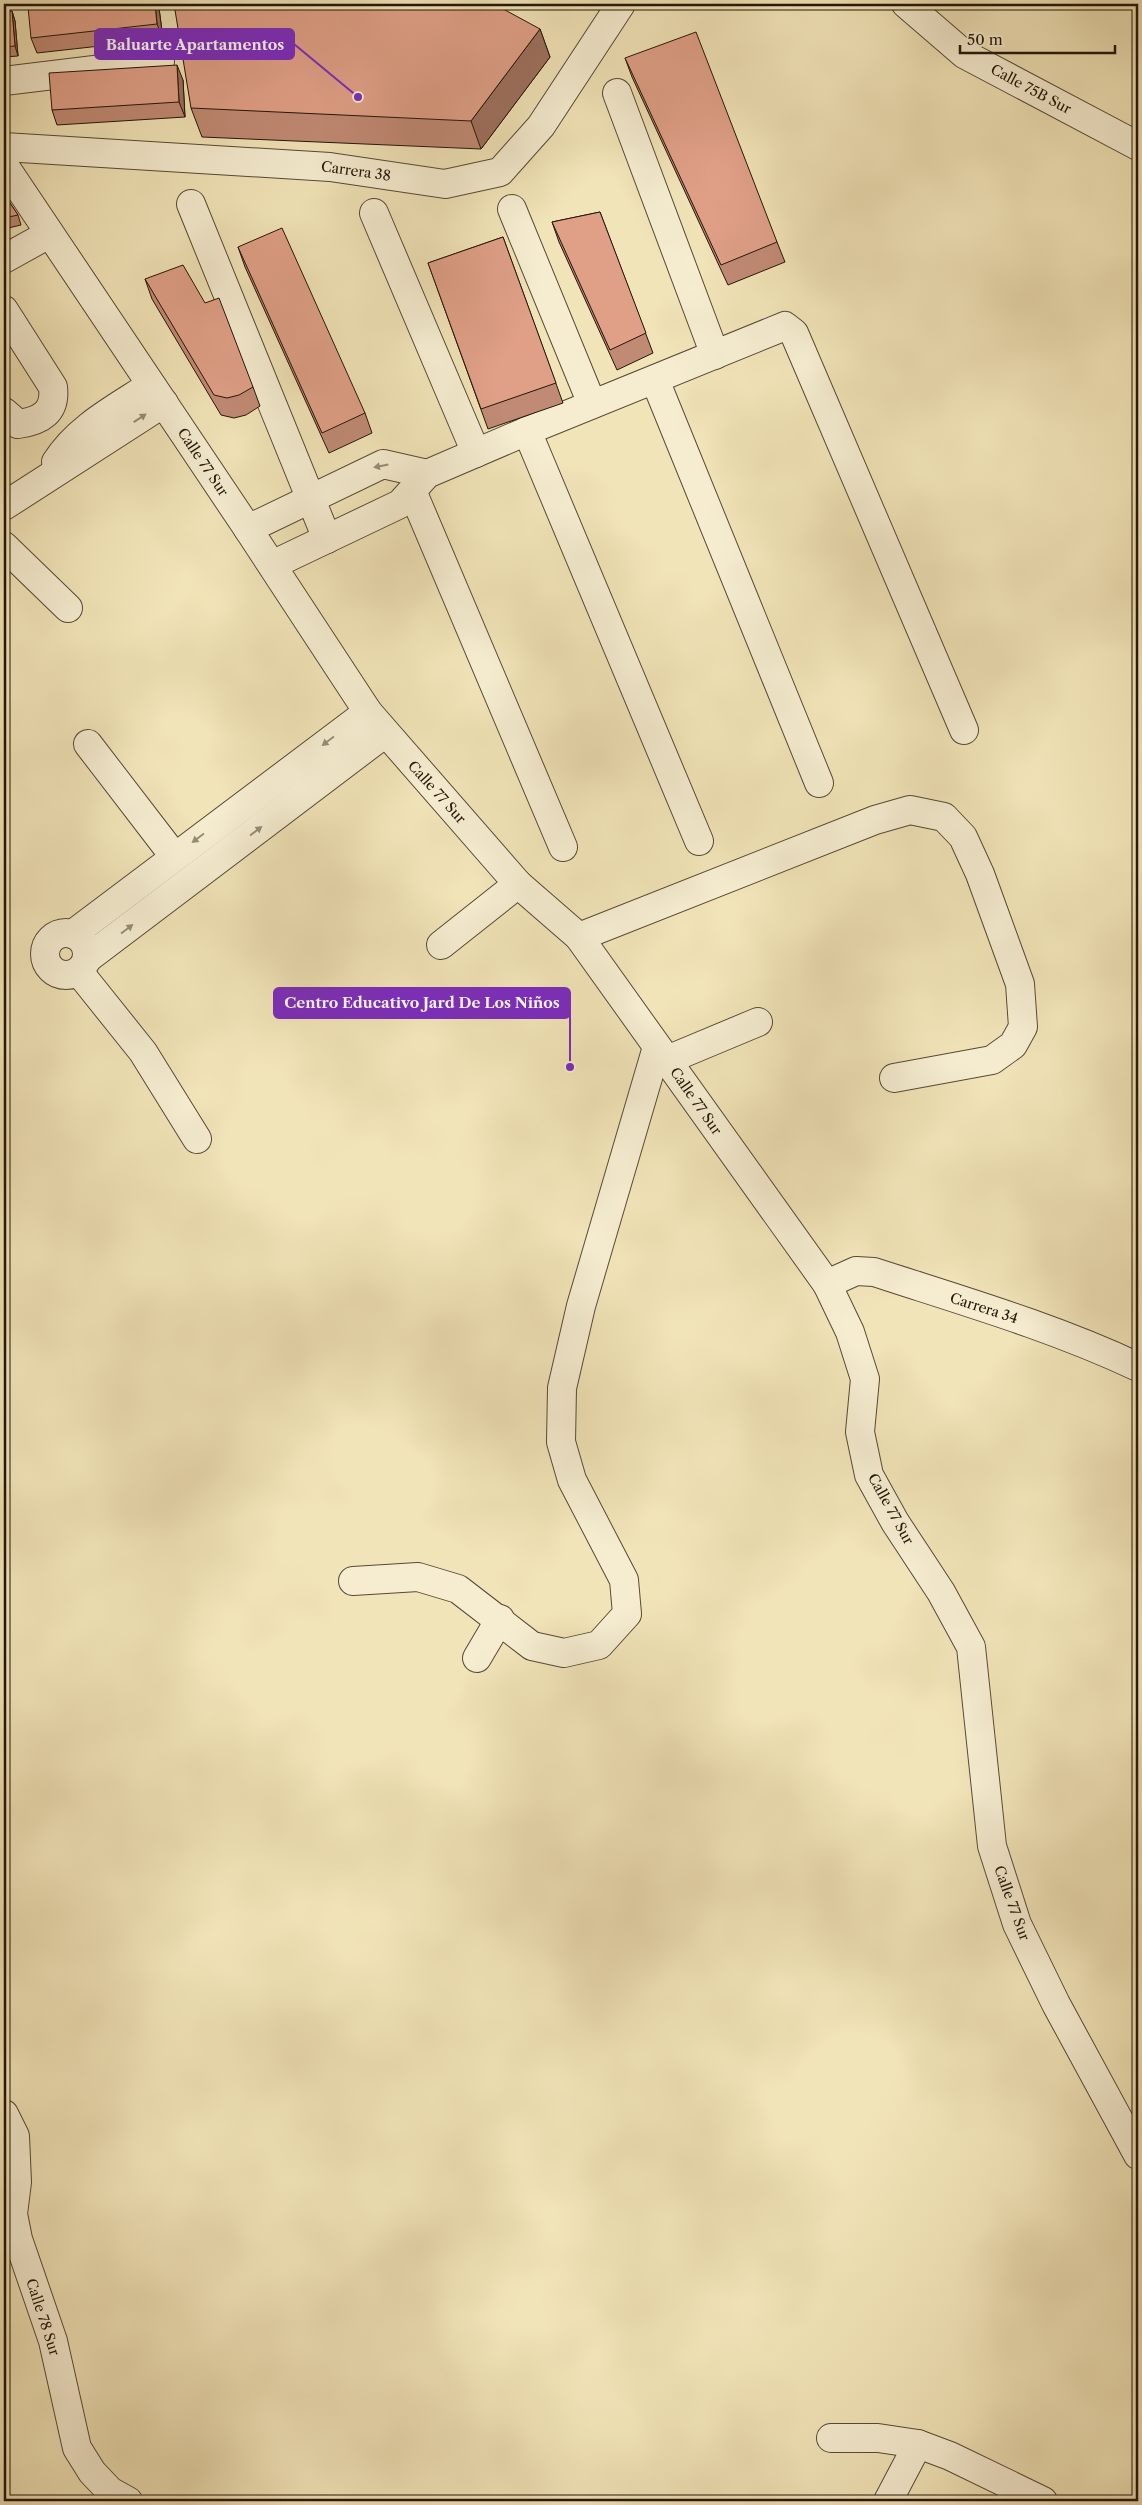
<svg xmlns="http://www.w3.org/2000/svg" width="1142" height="2505" font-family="'Libre Caslon Text',serif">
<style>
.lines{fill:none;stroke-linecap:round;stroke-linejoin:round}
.minor-casing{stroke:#564a34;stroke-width:30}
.minor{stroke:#f6edd1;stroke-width:28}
.wall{fill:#c18a75;stroke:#231608}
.shaded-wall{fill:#9d705f;stroke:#231608}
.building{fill:#e0a088;stroke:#231608}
.oneway{fill:#978c77}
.labels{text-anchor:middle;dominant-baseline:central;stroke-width:5;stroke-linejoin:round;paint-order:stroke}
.street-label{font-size:14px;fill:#231608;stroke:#f6edd1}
.leader{fill:none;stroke:#7b2cbf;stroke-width:2}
.callout-dot{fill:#7b2cbf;stroke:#f6edd1;stroke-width:2}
.callout{fill:#7b2cbf;stroke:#7b2cbf;stroke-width:2}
.callout-label{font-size:15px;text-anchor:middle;font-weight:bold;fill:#fff}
</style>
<rect width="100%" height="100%" fill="#f1e4b8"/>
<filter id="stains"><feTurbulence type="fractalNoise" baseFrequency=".004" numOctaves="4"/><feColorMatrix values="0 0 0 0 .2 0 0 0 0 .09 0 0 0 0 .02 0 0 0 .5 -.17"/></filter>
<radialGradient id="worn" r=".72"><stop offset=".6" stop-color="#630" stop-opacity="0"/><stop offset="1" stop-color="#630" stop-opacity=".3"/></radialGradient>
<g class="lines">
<defs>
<g id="minor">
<path d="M906,4L964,54L1138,146"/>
<path d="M4,81L160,62"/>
<path d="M617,93L715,355"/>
<path d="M4,147L330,167L445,184L500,172L541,126L621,4"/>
<path d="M4,165L248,529L368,712L518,884L579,937L827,1284L850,1332L865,1379L860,1432L869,1475L895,1522L941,1592L971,1647L992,1846L1017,1924L1056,2004L1138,2155"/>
<path d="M191,204L327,539"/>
<path d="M512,209L592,404"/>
<path d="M374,213L476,453"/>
<path d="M4,259L49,234"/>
<path d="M4,310L53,387C56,412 41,421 18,424L4,412"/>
<path d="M655,380L819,783"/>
<path d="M527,431L699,841"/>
<path d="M56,462C78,427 118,407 151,385"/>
<path d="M413,493L563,847"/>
<path d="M4,506L164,403"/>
<path d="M248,529L383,464L427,474"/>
<path d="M4,546L68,608"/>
<path d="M272,565L400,504L427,474L527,431L785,326L794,333L964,730"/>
<path d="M88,744L174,856"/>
<circle cx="66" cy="954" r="21"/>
<path d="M73,934L368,712"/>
<path d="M579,937L875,820L910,810L944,817L963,837L980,874L1020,984L1023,1027L1013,1045L992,1060L894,1078"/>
<path d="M441,945L518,884"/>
<path d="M88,958L384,734"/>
<path d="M79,972L143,1052L197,1139"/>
<path d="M667,1060L758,1022"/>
<path d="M827,1284L856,1271L874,1272C963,1301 1053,1327 1138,1367"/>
<path d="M353,1581L418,1577L458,1589L532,1646L564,1653L599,1645L627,1614L624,1580L572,1480L561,1442L562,1388L581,1306L657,1047"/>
<path d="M477,1658L500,1619"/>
<path d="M4,2114L15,2136L17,2182L13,2214L18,2239L53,2341L77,2448L92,2472L110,2491L128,2501"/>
<path d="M831,2438H878L918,2444"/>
<path d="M888,2501L918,2444L950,2456L1043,2501"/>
</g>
</defs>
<use href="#minor" class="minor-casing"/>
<use href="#minor" class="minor"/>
</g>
<g class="wall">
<path d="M55,4H158L159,8L163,39L37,53L31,38Z"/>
<path d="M12,11L15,21L18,56L4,57V12Z"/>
<path d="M540,29L550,57L481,149L202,137L191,108Z"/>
<path d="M625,58L777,242L785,262L728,285L632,77Z"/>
<path d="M183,80L185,117L57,125L52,110Z"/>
<path d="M4,194L18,215L21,225L4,229Z"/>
<path d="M600,212L653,353L617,370L559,242L552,222Z"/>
<path d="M503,237L563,403L488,429L428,263Z"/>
<path d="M238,247L365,413L372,433L329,453L245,267Z"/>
<path d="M145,279L253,387L260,406L246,415L234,418L221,415L152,299Z"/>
</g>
<g class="shaded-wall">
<path d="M155,4H158L159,8L163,39L157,24Z"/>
<path d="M12,11L15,21L18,56L15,46Z"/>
<path d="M540,29L550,57L481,149L471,121Z"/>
<path d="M177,65L183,80L185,117L179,102Z"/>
</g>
<g class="building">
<path d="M55,4H155L157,24L31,38L28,7Z"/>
<path d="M174,4H494L540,29L471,121L191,108Z"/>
<path d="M12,11L15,46L4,47V12Z"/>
<path d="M696,32L777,242L721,265L625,58Z"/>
<path d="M177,65L179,102L52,110L49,73Z"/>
<path d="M4,194L18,215L4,218Z"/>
<path d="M600,212L646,333L610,350L552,222Z"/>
<path d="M282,228L365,413L322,433L238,247Z"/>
<path d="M503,237L556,383L481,409L428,263Z"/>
<path d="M183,265L205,303L219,298L253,387L239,395L227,398L214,395L145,279Z"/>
</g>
<defs><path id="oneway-solid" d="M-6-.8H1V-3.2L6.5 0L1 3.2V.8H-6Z" transform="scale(1.25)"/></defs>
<g class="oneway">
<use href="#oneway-solid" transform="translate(140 418) rotate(-33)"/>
<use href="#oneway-solid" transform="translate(381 466) rotate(169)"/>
<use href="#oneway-solid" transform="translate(328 741) rotate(143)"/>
<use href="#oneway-solid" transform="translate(256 831) rotate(-37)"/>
<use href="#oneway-solid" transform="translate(198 838) rotate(143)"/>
<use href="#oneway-solid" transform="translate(127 929) rotate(-37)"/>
</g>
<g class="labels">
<g class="street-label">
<text transform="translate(1031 89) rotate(28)">Calle 75B Sur</text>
<text transform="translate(356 171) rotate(8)">Carrera 38</text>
<text transform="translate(203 462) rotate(56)">Calle 77 Sur</text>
<text transform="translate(437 792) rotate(48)">Calle 77 Sur</text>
<text transform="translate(696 1101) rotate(55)">Calle 77 Sur</text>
<text transform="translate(984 1308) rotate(18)">Carrera 34</text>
<text transform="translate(891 1509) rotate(61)">Calle 77 Sur</text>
<text transform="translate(1012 1903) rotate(70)">Calle 77 Sur</text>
<text transform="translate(43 2317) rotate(72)">Calle 78 Sur</text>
</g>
</g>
<path class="leader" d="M358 97L294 44M570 1067L570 1003"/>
<g class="callout-dot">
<circle cx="358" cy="97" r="5"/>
<circle cx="570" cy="1067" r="5"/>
</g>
<g class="callout">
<rect x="95" y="29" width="199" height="30" rx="5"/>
<rect x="274" y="988" width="296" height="30" rx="5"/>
</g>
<g class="callout-label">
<text x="195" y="50">Baluarte Apartamentos</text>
<text x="422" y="1008">Centro Educativo Jard De Los Niños</text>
</g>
<rect width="1142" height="2505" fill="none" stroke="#f1e4b8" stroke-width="20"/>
<rect x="5" y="5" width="1132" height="2495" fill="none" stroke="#231608" stroke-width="2.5"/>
<rect x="10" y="10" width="1122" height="2485" fill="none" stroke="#231608"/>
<path d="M960 45v8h155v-8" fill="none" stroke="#231608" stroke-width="2.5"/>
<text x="967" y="45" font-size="15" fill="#231608" stroke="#f6edd1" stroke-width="4" paint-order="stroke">50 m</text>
<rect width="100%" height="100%" filter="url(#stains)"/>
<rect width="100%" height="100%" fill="url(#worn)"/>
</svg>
